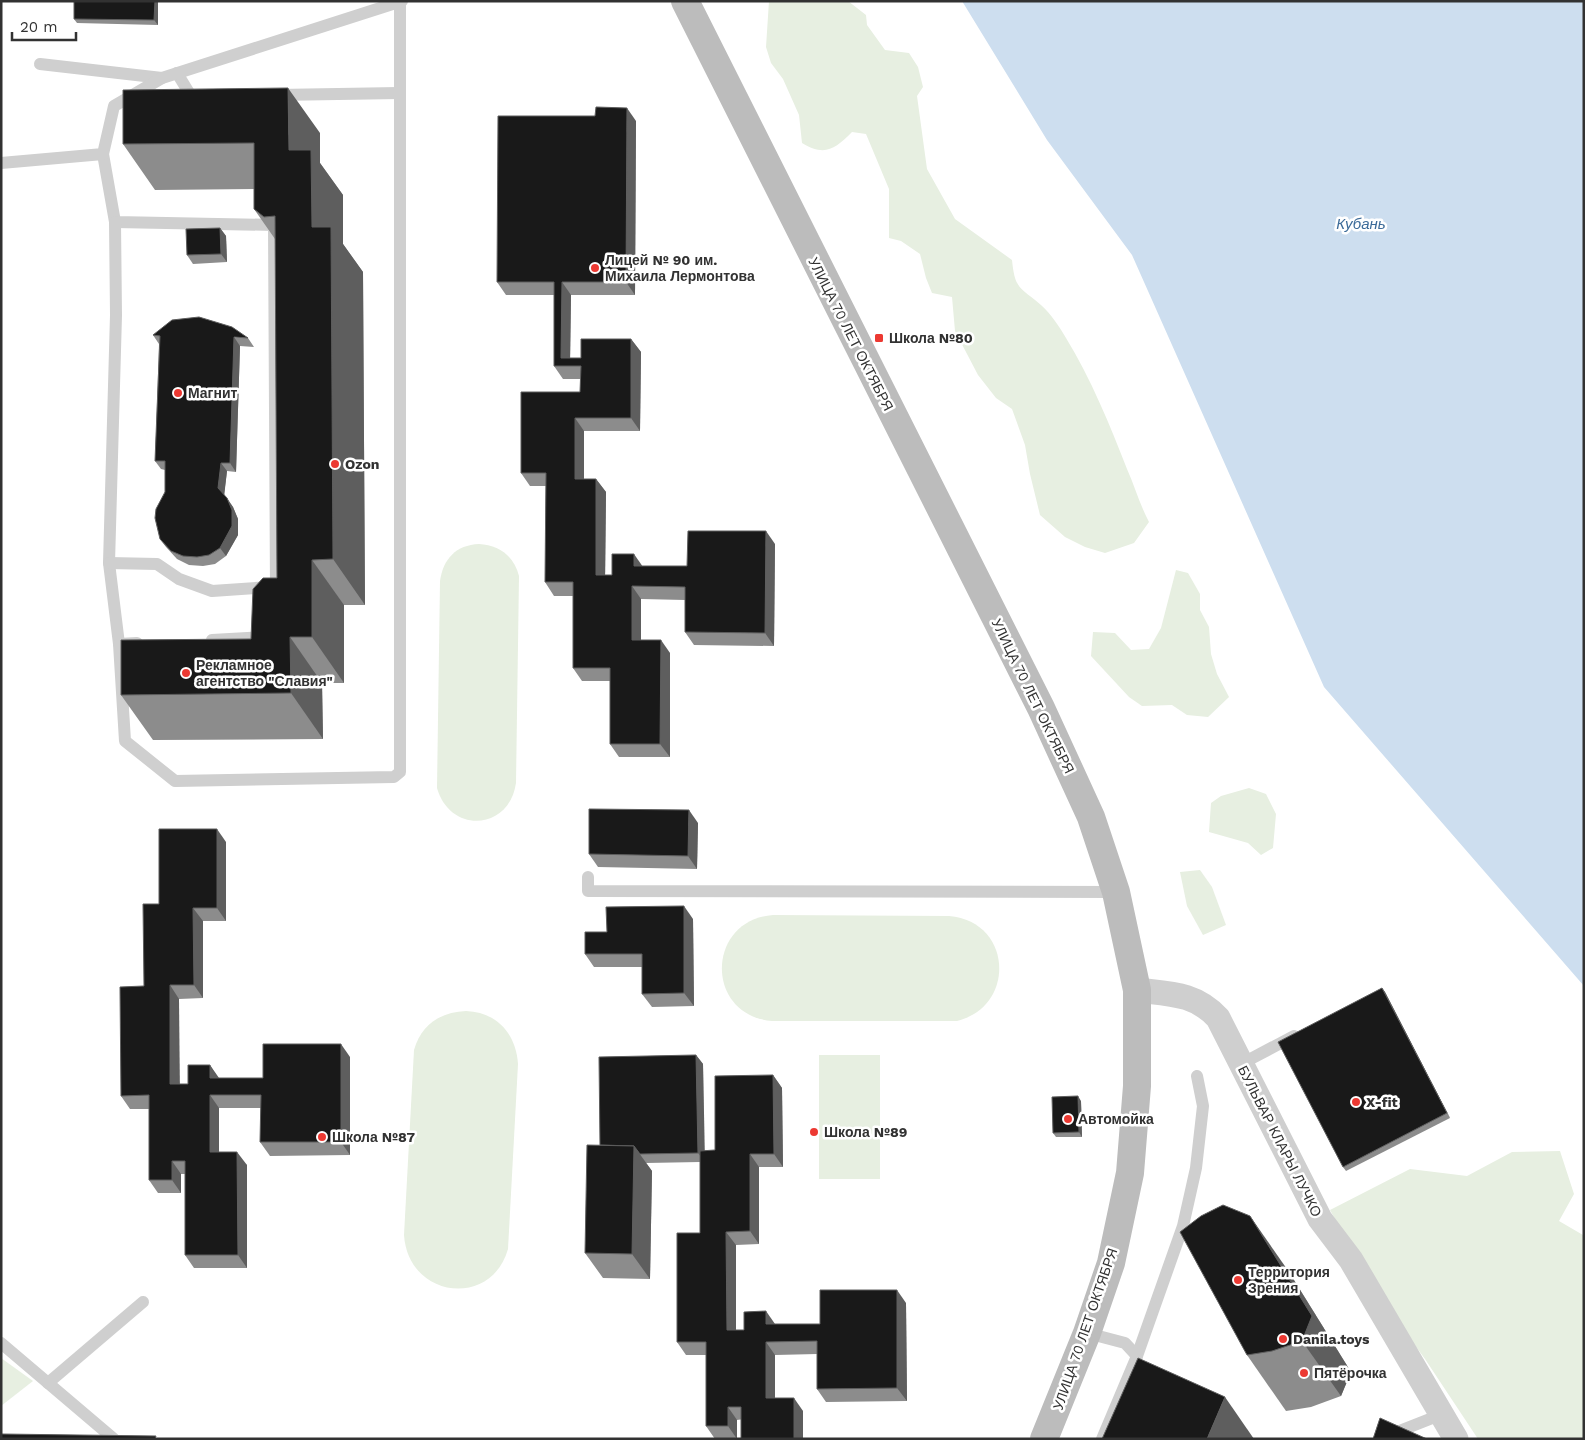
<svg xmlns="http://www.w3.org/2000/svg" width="1585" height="1440" font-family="'Work Sans',sans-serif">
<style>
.green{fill:#e7efe1}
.water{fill:#cddeef}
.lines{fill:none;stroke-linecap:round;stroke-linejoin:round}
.lane{stroke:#cfcfcf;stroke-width:12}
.street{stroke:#cfcfcf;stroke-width:25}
.secondary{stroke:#bcbcbc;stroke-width:28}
.wall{fill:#8c8c8c}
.shaded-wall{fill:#5e5e5e}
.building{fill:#191919;stroke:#5e5e5e}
.poi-dot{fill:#ec3932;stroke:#fff;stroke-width:2}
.labels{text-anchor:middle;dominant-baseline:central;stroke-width:5;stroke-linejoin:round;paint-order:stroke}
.poi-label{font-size:14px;font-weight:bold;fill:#323232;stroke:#fff;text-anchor:start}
.street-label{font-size:14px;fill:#323232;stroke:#fff}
.water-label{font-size:15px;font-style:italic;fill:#3c6b99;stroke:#fff}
</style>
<rect width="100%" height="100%" fill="#fff"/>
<g class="green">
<path d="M769,1H848L866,15L867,25L885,50L909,53L918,67L923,87L917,96L927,169L955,219L1012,260C1015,290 1020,287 1041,305C1051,314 1059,326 1066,338C1091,379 1110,425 1127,469C1135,487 1140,505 1149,522L1134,543L1105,553L1085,547L1065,537L1040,515L1030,474L1025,445L1012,409L996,398L978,375L955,331L952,297L932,293L926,278L920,254L901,241L889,238V189L866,134L852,132C835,149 825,157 802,143L799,115L783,79L771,63L766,47Z"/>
<path d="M479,544C499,545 514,556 519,576L516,783C509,831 450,834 437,788L440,581C443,559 456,545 479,544Z"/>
<path d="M1176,570L1188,573L1200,594V610L1209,627L1211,654L1217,674L1229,697L1208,717L1187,715L1172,705L1142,706L1129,697L1091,656L1093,632L1115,633L1131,650L1149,649L1161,628Z"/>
<path d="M1249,788L1266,794L1276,814L1273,848L1261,855L1248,843L1209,832L1211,803L1221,796Z"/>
<path d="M1200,870L1212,887L1226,925L1203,935L1187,906L1180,872Z"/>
<path d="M773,915L949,916C1012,921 1017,1006 957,1021H772C704,1015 706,920 773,915Z"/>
<path d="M466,1011C497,1012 516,1034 518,1064L508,1249C491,1309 408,1298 404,1235L414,1050C421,1025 440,1012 466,1011Z"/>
<rect x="819" y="1055" width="61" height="124"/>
<path d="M1560,1151L1574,1194L1559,1221L1583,1235L1584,1439H1478L1425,1359L1375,1291L1330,1210L1410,1169L1467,1176L1512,1152Z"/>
<path d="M1,1358L33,1381L1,1406Z"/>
</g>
<path class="water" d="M962,1H1584V986L1324,687L1132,255L1047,140Z"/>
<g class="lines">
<g class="lane">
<path d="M40,64L162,78"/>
<path d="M177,73L191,96L199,95"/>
<path d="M277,95L399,93"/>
<path d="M103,154L115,222L274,225L276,594"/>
<path d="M1,163L103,154L114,106L162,78L402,1"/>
<path d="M115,222L116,315L109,563L119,644"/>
<path d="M109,563L157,564L179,579L212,591L270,587"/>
<path d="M212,640L267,637"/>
<path d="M137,643L119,644L125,741L175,781L394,777L400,772V2"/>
<path d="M588,877V891L1116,892"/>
<path d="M1241,1064L1294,1036"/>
<path d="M1087,1333L1125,1343L1137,1356L1102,1439"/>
<path d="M1,1343L114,1439"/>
<path d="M1137,1356L1183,1226L1196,1168L1203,1106L1197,1076"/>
<path d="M48,1383L143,1302"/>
<path d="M1379,1439L1440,1415"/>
</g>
<path class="street" d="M1137,990C1170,994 1195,993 1218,1018L1320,1219L1351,1260L1456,1439"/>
<path class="secondary" d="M685,1L1041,708L1091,817L1116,892L1137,990V1086L1130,1173L1111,1263L1087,1333L1044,1439"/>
</g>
<g class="wall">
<path d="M74,1H158V25L77,23L74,19Z"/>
<path d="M636,121L635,295H571L570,358H581L631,339L641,352L640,431H584V479H596L606,492L605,575H612L643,566H687L775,544L774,646L694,645L685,632V600L641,599V640L670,653V757H619L610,744V681H582L573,668V596H554L545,582L546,486H530L521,473L580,392V379H563L554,366V295H506L497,282Z"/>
<path d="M320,133V163L343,195V244L363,272L365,605H344V683H322L323,739L153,740L121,695L251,639L277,578L275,239L254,209V189L155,190L123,144Z"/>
<path d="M220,228L226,236L227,262L193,264L187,255Z"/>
<path d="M153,335L248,338L254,347L240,346L236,472L227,471L224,495L233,507L238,519V535L226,556L215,564L203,566L189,565L177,559L166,547L160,539L165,492V470L161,469L155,461L159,344Z"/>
<path d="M698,823L697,869L598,867L589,854Z"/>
<path d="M226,842V921H203V998L179,999V1084H188L210,1065L218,1078H263L350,1057V1155L270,1156L260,1142L261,1108H219V1152L247,1165V1268H194L185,1255V1174H181V1193H158L149,1180V1109H130L121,1096L144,986L159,904Z"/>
<path d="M693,919L694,1006L652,1007L642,994V967H594L585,954Z"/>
<path d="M1382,988L1385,992L1450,1118L1346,1171L1343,1167Z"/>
<path d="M696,1055L703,1064L704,1151L715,1150L773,1075L782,1088L783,1167H759V1244L736,1245V1330H744L775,1324H820L906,1303L907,1401L826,1402L817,1389V1354L775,1355V1398L803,1411L737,1420V1439H715L706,1426V1355H686L677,1342L700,1233V1162L646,1163L652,1171L650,1279L603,1278L585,1253L600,1145Z"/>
<path d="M1081,1101L1082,1137H1056L1053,1133Z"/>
<path d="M1289,1272L1351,1372L1341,1396L1311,1407L1286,1411L1247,1355Z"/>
</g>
<g class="shaded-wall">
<path d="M155,1H158V25L154,20Z"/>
<path d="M288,88L320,133V163L343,195V244L363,272L365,605L333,559L312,227L289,150Z"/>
<path d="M627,108L636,121L635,295L626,282Z"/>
<path d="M220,228L226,236L227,262L221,254Z"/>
<path d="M562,282L571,295L570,366L561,358Z"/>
<path d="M234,337L240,346L236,472L230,463Z"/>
<path d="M631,339L641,352L640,431L631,418Z"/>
<path d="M575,418L584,431V492L575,479Z"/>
<path d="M221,463L227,471L224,497L218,488Z"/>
<path d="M596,479L606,492L605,588L596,575Z"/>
<path d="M227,498L233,507L238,519V535L226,556L220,548Z"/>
<path d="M766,531L775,544L774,646L765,633Z"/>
<path d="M634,554L643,567L634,566Z"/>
<path d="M312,560L344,605V683L312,637Z"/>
<path d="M632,586L641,599V653L632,640Z"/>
<path d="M290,637L322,683L323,739L291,693Z"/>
<path d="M661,640L670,653V757L660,744Z"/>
<path d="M689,810L698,823L697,869L688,856Z"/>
<path d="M217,829L226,842V921L217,908Z"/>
<path d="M684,906L693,919L694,1006L684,993Z"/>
<path d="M193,908L203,921V998L194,985Z"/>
<path d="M170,985L179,999L180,1097L170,1084Z"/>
<path d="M1382,988L1385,992L1450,1118L1447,1113Z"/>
<path d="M341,1044L350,1057V1155L341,1142Z"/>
<path d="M696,1055L703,1064L705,1162L698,1153Z"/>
<path d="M210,1065L219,1078H210Z"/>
<path d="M773,1075L782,1088L783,1167L774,1154Z"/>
<path d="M210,1095L219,1108V1165L210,1152Z"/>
<path d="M1078,1096L1081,1101L1082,1137L1079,1132Z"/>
<path d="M634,1146L652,1171L650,1279L632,1254Z"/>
<path d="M237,1152L247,1165V1268L238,1255Z"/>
<path d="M750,1154L759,1167V1244L750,1231Z"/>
<path d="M172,1161L181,1174V1193L172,1180Z"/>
<path d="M1250,1216L1289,1272L1351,1372L1341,1396L1302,1341Z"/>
<path d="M726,1232L736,1245V1343L727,1330Z"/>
<path d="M897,1290L906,1303L907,1401L897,1388Z"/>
<path d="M766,1311L775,1324H766Z"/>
<path d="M766,1342L775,1355V1411L766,1398Z"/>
<path d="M1225,1397L1254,1439H1207Z"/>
<path d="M794,1398L803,1411V1439H794Z"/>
<path d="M728,1407L737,1420V1439L728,1426Z"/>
</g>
<g class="building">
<path d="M74,1H155L154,20L74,19Z"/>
<path d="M288,88L289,150H311L312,227H331L333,559L312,560V637H290L291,693L121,695V640L251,639L253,589L263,578H277L275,216L264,217L254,209V143L123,144V90Z"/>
<path d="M596,107L627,108L626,282H562L561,358H581V339H631V418H575V479H596V575H612V554H634V566H687L688,531H766L765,633L685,632V587L632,586V640H661L660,744H610V668H573V582H545L546,473H521V392H580L581,366H554V282H497L498,116H595Z"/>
<path d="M220,228L221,254L187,255L186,229Z"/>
<path d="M199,317L232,327L248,338L234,337L230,463H221L218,488L227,498L232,510V526L220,548L209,555L197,557L183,556L171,551L160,539L155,518L156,509L165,492V461H155L160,336L153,335L172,320Z"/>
<path d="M589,809L689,810L688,856L589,854Z"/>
<path d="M159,829H217V908H193L194,985H170V1084H188V1065H210V1078H263V1044H341V1142H260L261,1095H210V1152H237L238,1255H185V1161H172V1180H149V1095L121,1096L120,987L144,986L143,904H159Z"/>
<path d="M684,906V993L642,994V954H585V932H607L606,907Z"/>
<path d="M1382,988L1447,1113L1343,1167L1278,1042Z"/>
<path d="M696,1055L698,1153L640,1154L634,1146L600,1145L599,1057Z"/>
<path d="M773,1075L774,1154H750V1231L726,1232L727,1330H744V1312L766,1311V1324H820V1290H897V1388L817,1389V1341L766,1342V1398H794V1439H741V1407H728V1426H706V1342H677V1233H700V1151L715,1150V1076Z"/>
<path d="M1078,1096L1079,1132L1053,1133L1052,1097Z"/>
<path d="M587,1145L634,1146L632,1254L585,1253Z"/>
<path d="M1223,1205L1250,1216L1312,1316L1302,1341L1272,1351L1247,1355L1180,1232L1201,1216Z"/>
<path d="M1138,1358L1225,1397L1207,1439H1102Z"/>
<path d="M1380,1418L1427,1439H1373Z"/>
<path d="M1,1434L156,1436L155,1439H1Z"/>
</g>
<g class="poi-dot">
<circle cx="595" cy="268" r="5"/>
<rect x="874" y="333" width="10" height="10" rx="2.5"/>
<circle cx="178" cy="393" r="5"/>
<circle cx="335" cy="464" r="5"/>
<circle cx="186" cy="673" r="5"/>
<circle cx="1356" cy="1102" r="5"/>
<circle cx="1068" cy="1119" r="5"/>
<circle cx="814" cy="1132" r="5"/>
<circle cx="322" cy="1137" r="5"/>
<circle cx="1238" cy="1280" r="5"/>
<circle cx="1283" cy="1339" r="5"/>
<circle cx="1304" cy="1373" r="5"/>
</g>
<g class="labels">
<g class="poi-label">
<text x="605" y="260">Лицей № 90 им.<tspan x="605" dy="16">Михаила Лермонтова</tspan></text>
<text x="889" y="338">Школа №80</text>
<text x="188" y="393">Магнит</text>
<text x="345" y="464">Ozon</text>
<text x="196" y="665">Рекламное<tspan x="196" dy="16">агентство "Славия"</tspan></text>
<text x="1366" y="1102">X-fit</text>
<text x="1078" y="1119">Автомойка</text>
<text x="824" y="1132">Школа №89</text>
<text x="332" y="1137">Школа №87</text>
<text x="1248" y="1272">Территория<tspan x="1248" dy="16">Зрения</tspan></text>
<text x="1293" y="1339">Danila.toys</text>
<text x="1314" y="1373">Пятёрочка</text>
</g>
<g class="street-label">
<text transform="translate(851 334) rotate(63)">УЛИЦА 70 ЛЕТ ОКТЯБРЯ</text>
<text transform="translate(1033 696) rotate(64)">УЛИЦА 70 ЛЕТ ОКТЯБРЯ</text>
<text transform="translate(1280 1141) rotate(63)">БУЛЬВАР КЛАРЫ ЛУЧКО</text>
<text transform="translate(1085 1329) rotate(-71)">УЛИЦА 70 ЛЕТ ОКТЯБРЯ</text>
</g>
<g class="water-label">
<text x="1361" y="224">Кубань</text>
</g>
</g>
<rect width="1585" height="1440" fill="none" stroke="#323232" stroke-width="5"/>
<path d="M12 32v8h64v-8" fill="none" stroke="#323232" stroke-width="2.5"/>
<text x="20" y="32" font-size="15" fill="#323232" stroke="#ffffff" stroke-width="4" paint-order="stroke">20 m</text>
</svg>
